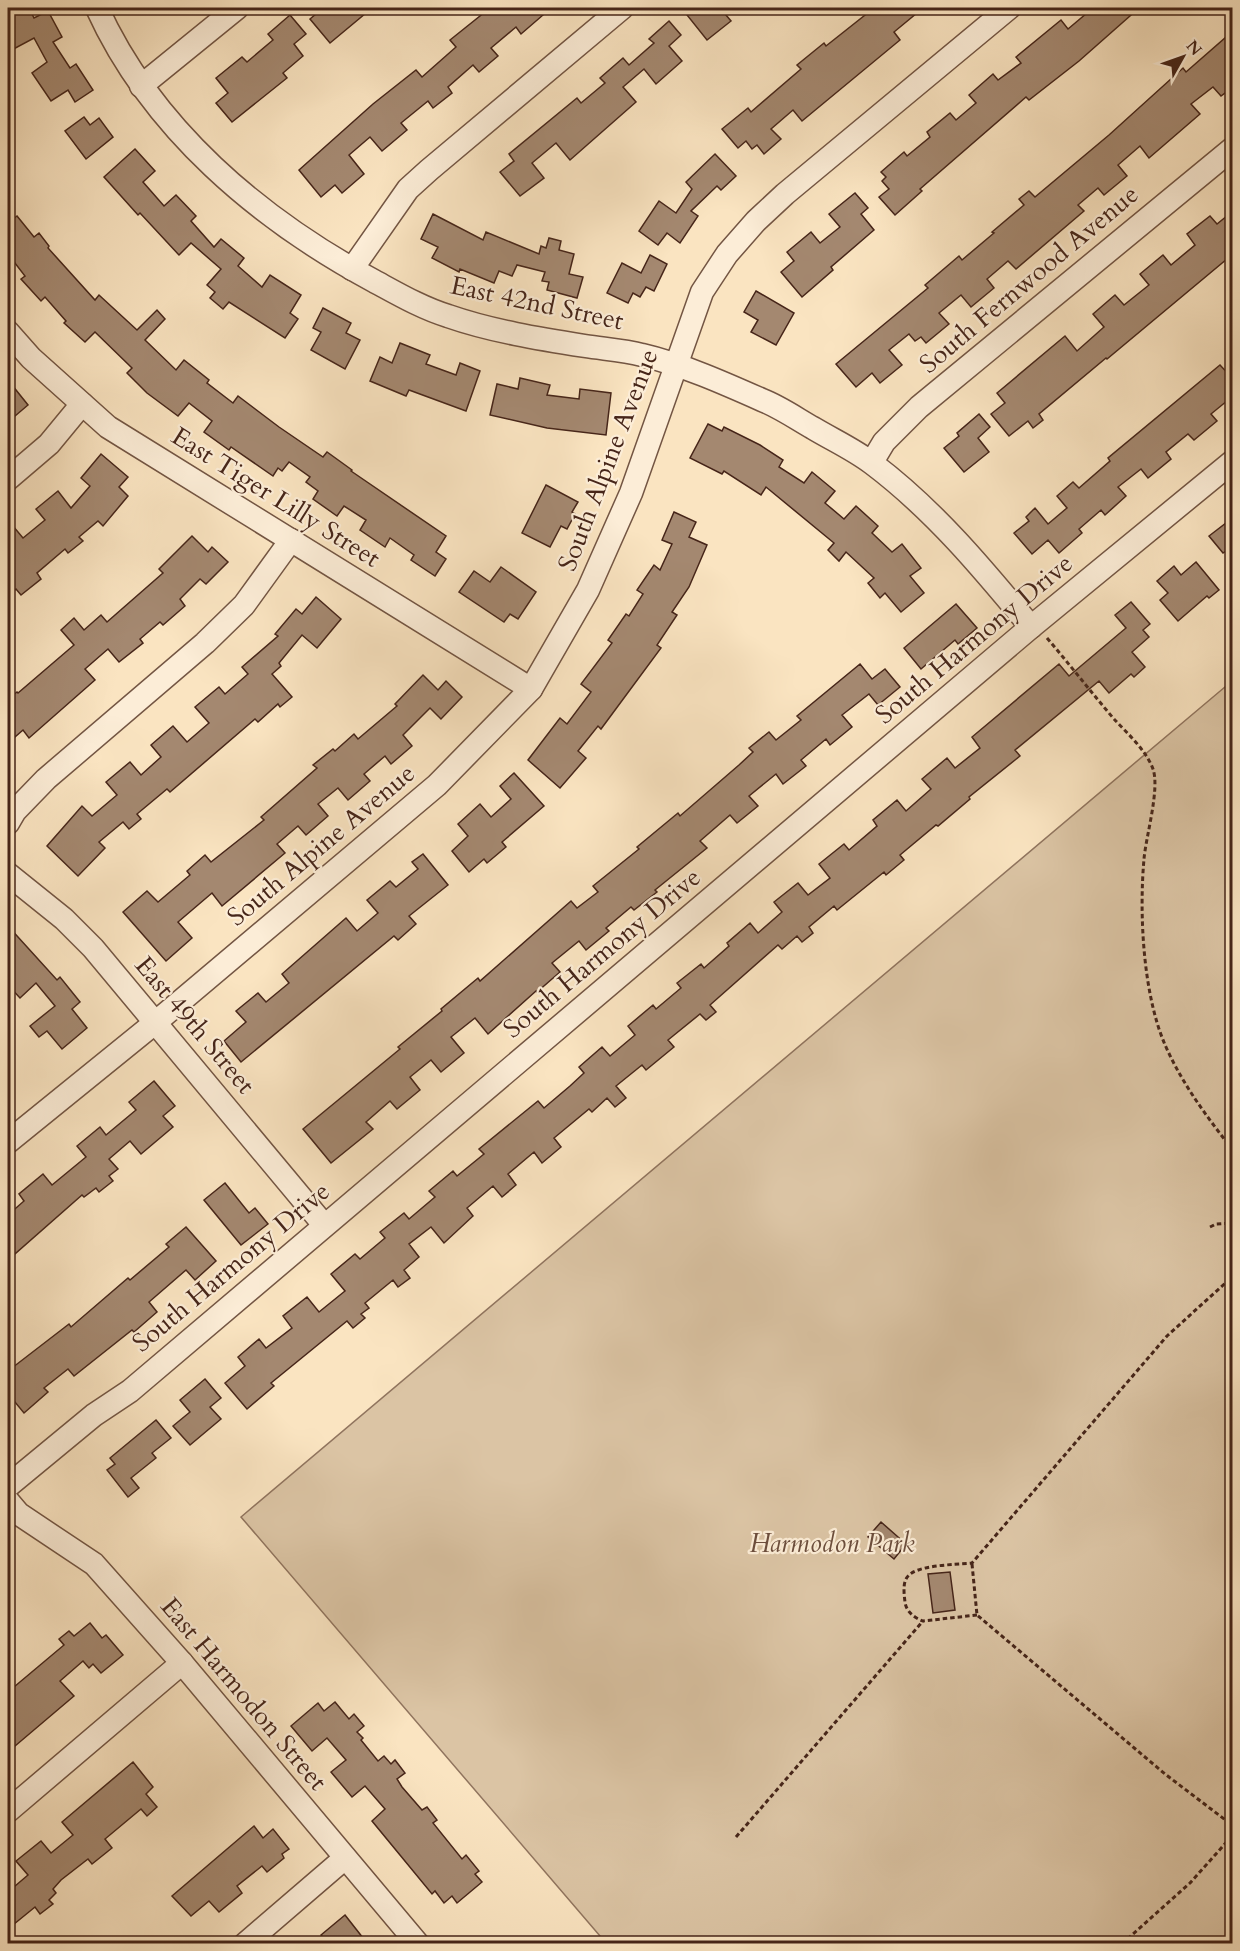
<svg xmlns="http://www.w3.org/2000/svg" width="1240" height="1951" font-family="Cardo,serif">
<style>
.green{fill:#dbc4a4;stroke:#90745e;stroke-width:1.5}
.building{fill:#a48870;stroke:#462519;stroke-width:1.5}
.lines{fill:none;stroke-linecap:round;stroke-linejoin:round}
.minor-casing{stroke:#735543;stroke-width:25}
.path{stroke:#462519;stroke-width:3;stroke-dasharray:4.5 3;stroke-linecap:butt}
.minor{stroke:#fcedd7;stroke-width:22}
.labels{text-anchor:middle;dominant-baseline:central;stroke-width:4.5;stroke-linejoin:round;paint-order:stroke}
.street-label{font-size:26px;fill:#462519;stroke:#fcedd7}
.park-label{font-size:26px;font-style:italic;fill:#6b4d3c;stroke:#fcedd7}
</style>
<rect width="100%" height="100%" fill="#fae4c1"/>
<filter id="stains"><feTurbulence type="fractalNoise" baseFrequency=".00333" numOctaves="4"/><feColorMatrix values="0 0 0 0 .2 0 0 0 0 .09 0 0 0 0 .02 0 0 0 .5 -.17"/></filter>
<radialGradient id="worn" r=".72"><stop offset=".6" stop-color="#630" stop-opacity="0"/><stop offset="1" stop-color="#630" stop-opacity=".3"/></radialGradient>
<path class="green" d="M1232,681V1943H606L241,1517Z"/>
<g class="building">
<path d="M8,8H29L34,18L48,11L62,37L53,42L70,68L76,64L93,90L75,102L68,90L51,101L32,73L47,62L34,38L8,52V37L12,34L8,25Z"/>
<path d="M323,8H372L330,43L310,19Z"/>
<path d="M490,8H537L543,15L521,34L516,27L491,48L498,56L479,72L473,65L448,87L452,93L433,108L428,101L401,123L407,130L382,151L370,137L349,155L364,174L342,193L335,185L321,197L299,170L373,104L416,70L422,77L456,47L450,40Z"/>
<path d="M697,8H720L731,21L707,40L687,15Z"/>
<path d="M874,8H923L894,32L900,40L802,121L793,110L771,129L781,139L764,154L757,145L752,149L746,141L738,148L722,129L748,108L751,112L801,69L797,65L824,43L826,46Z"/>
<path d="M1093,8H1139L1079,61L1029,100L1026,97L920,189L922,191L895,215L879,197L889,189L882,181L886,177L881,172L904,152L907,156L930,137L927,132L950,113L956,120L976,103L969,95L993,74L998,80L1021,63L1016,57L1061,20L1068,29Z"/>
<path d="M290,15L306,34L294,44L303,56L283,73L287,78L232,122L216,103L228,93L216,78L242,57L247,62L273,40L268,34Z"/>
<path d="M669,21L681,35L669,46L682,61L656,84L644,69L623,87L636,102L570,160L556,143L532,163L544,178L520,196L500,172L514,161L509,154L577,98L581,103L605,83L600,78L623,58L629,65L654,43L649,39Z"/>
<path d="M1233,31V87L1221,96L1213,87L1191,104L1200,114L1149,158L1140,146L1118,165L1127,176L1104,195L1098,188L1078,205L1084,211L1016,269L1008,261L987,279L994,288L971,307L961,295L939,313L949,324L926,343L921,337L915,341L909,334L889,350L902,365L880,383L872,373L856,387L836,364L928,288L925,285L959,256L962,260L994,233L992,232L1024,205L1019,199L1029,191L1035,197L1109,135L1183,68L1186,72Z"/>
<path d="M84,117L90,125L99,118L113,137L86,159L65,131Z"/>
<path d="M135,149L155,171L143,182L164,206L176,195L196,216L191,221L214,247L221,239L244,258L238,266L262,287L270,275L301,295L290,313L298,319L285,338L229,302L223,309L210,298L215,292L207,285L221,269L191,243L179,255L140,213L138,215L104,177Z"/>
<path d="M715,154L736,176L721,190L717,186L691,211L698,216L680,243L667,233L658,245L639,231L659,201L676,213L692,189L686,182Z"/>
<path d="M855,193L868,208L861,214L874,230L831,267L833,270L802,297L781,272L794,261L787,252L811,232L820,243L840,227L829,214Z"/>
<path d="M1233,211V254L1107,359L1106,358L1039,414L1043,420L1033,428L1028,421L1009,436L991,414L1005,403L997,393L1065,336L1077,351L1104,327L1093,314L1115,295L1124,305L1149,285L1140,274L1163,255L1171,265L1195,245L1187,234L1210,216L1217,224Z"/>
<path d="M433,214L483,240L486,232L539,254L541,246L546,248L549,238L561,241L559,250L574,254L569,274L583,277L577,298L547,290L549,282L542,281L545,272L517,265L512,276L499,271L494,283L460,269L459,272L432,258L438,247L421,239Z"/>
<path d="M17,216L34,237L39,233L49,246L48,248L95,300L99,295L137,330L157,310L165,319L145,340L176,370L184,360L209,380L207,383L233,403L238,396L279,427L323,457L327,452L352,470L351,471L446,536L436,552L446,559L435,576L411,560L414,555L390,538L385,547L360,530L366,520L344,506L337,516L313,499L318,491L306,482L310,477L289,462L282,471L278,468L273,476L231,447L229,450L204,432L212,421L189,403L178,416L147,393L127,373L132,368L95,332L85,342L64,323L66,321L45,297L41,301L21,279L25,276L8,254V223Z"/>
<path d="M650,255L667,264L654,291L646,287L640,297L633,293L628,303L607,293L622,263L641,273Z"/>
<path d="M756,291L794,313L776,345L751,332L758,320L744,312Z"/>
<path d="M323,308L351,323L346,333L360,340L345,369L311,350L321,332L313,328Z"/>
<path d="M400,343L430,355L426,364L456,375L460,363L480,371L466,411L409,390L406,396L370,381L380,357L392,363Z"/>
<path d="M1220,365L1233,379V396L1211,414L1217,421L1194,440L1188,434L1166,452L1171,459L1148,478L1141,469L1118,487L1126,496L1105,515L1101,510L1079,529L1082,533L1059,553L1048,540L1032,554L1014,533L1029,521L1026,517L1035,508L1048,524L1067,508L1057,496L1073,482L1079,488L1110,461L1108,458Z"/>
<path d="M520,378L550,385L547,395L579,399L580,389L611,393L606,435L547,428L490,415L497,384L518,389Z"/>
<path d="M8,380L28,405L8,422Z"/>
<path d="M979,414L990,427L978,438L989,452L964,472L944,448L959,436L957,433Z"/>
<path d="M708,424L722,431L724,427L760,445L783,460L779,467L804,483L812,472L835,491L825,503L844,519L856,506L878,526L872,533L892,552L902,544L921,568L910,576L924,593L901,612L885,593L880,598L868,583L874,578L846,552L839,561L828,550L834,543L766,487L761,495L724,471L722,474L690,458Z"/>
<path d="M101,454L128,477L119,487L128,496L103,526L98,521L79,537L83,541L68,553L65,549L37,573L41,579L21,595L16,589L8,596V520L23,538L45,520L36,509L58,491L71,508L90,486L81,478Z"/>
<path d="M546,485L578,502L572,512L575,514L567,529L561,526L550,547L522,533Z"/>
<path d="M674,512L696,522L689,537L707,545L689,587L672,612L677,615L657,645L661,648L601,729L598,726L578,751L586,758L560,788L528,760L560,718L567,724L591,692L581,684L612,643L608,640L626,614L629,616L643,594L637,590L654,565L660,570L672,544L662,540Z"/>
<path d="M1226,523L1233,530V546L1223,553L1209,536Z"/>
<path d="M192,536L208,552L212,547L228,562L206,584L200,579L180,599L185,606L163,625L160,622L140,639L143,643L119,662L108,649L85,669L95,680L29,738L23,730L8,743V699L17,692L18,693L74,645L61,630L74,618L84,630L101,615L107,622L163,573L159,569Z"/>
<path d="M1196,562L1219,590L1209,598L1207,596L1178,621L1160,600L1168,593L1157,581L1174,566L1181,575Z"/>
<path d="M501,567L536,592L518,619L510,614L504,622L459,592L474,571L490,582Z"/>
<path d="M316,597L341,619L317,648L302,635L279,663L281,666L272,674L292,697L280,707L278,704L258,722L255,719L170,792L167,789L137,814L141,819L129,829L123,822L99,842L105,848L78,876L47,846L82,806L92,816L117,795L106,782L130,762L141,775L161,757L151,745L173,726L187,742L209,723L195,707L219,687L225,694L248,674L242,667L278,636L275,634L296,609L302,614Z"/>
<path d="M1131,602L1150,624L1143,630L1149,637L1132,652L1145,667L1134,677L1131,674L1109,693L1099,681L1015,750L1020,756L969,797L970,799L938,826L936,825L900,855L904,860L886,875L884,872L837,910L834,906L809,927L813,933L802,942L797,936L782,949L778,945L710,1005L716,1012L706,1020L700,1014L668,1040L674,1047L646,1070L642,1065L616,1086L626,1098L615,1107L607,1098L592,1112L589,1109L554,1138L561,1147L542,1163L534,1152L508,1174L516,1185L502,1197L493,1186L467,1208L473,1216L444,1243L431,1227L409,1244L419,1257L404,1270L410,1278L398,1287L393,1280L365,1303L369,1308L361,1314L365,1318L353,1328L347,1321L271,1383L274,1386L247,1409L225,1383L245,1366L238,1357L259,1339L266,1348L292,1328L283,1316L307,1297L319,1312L345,1291L331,1274L355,1254L360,1259L385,1238L380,1232L404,1213L409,1219L435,1197L429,1191L453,1171L457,1176L484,1154L479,1149L538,1101L544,1108L570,1086L584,1073L579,1067L602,1047L610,1056L635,1035L628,1026L653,1005L656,1009L681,988L677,983L701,964L704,968L729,946L727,943L750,923L758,933L782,912L774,902L798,883L808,895L830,878L819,864L844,844L849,850L877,826L873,820L897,800L906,811L931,789L922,779L947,758L955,768L980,748L972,737L1059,664L1069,676L1126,628L1115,615Z"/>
<path d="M956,604L977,628L958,644L955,640L921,669L904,648Z"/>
<path d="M860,664L872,679L885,669L900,687L878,705L869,694L842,715L852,727L830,745L826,739L801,760L806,766L783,784L776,774L749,796L758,806L737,823L730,815L700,841L707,848L655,890L657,892L634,910L631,907L606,928L609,931L586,950L579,941L552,963L560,972L537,992L536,991L488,1034L475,1018L451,1037L464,1053L441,1072L431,1060L410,1077L420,1090L397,1109L390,1101L366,1122L373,1129L331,1163L303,1129L400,1049L398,1047L442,1011L441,1009L478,978L480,981L571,901L577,908L598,892L593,886L639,849L637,847L678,813L680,816L739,765L753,752L749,748L769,732L776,740L801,720L797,716Z"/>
<path d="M423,675L438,690L446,681L462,697L441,719L430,708L403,735L412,746L391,764L385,756L364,774L370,781L348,800L338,788L318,804L328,816L306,835L298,826L277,844L285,853L222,906L212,893L178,922L192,938L166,961L123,912L147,891L158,902L190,875L187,871L205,855L211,862L264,820L261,817L317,768L313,765L333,749L335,751L354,734L358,739L397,706L395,704Z"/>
<path d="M514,773L544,806L502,842L506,847L487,863L484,859L469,872L452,851L468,836L458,824L480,804L491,817L511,799L500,786Z"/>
<path d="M423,854L448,885L409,916L416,924L398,940L394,936L241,1062L224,1041L246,1022L236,1011L258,993L266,1002L289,983L282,974L346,918L357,931L378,913L367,900L390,881L396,887L418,869L412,862Z"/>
<path d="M8,926L57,980L60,977L80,1002L72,1009L87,1028L62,1049L47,1031L39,1037L30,1026L55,1006L36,983L20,998L8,985Z"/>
<path d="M154,1081L175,1106L163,1116L173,1127L141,1154L130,1141L109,1159L118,1169L109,1176L113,1181L99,1192L96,1188L84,1197L82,1195L8,1260V1215L24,1201L19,1194L43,1174L52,1185L86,1157L77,1146L100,1127L106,1135L136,1110L129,1102Z"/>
<path d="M225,1183L249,1213L255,1208L268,1224L241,1245L204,1200Z"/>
<path d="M186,1227L216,1261L195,1280L186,1270L149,1302L157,1312L134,1332L132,1330L74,1376L68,1369L44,1388L48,1392L24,1413L15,1402L8,1409V1371L69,1324L71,1327L128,1278L130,1280L169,1247L166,1244Z"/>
<path d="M205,1379L221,1398L210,1407L221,1419L190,1445L173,1426L190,1412L180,1400Z"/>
<path d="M156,1420L171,1438L152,1453L156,1458L131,1478L139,1488L128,1497L107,1470L115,1464L110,1458Z"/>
<path d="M881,1522L906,1544L894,1559L868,1537Z"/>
<path d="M950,1572L955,1610L933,1613L928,1574Z"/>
<path d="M90,1623L102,1638L106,1635L123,1655L101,1673L93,1664L89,1668L83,1661L60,1681L74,1696L8,1752V1692L64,1645L59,1639L69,1631L74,1636Z"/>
<path d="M335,1702L349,1719L354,1714L364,1726L357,1732L363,1738L361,1740L378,1761L384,1756L391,1764L395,1760L405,1773L397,1779L402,1787L422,1810L427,1807L437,1820L433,1823L462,1859L466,1855L479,1871L475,1874L482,1882L457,1903L452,1896L444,1903L435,1891L432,1894L372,1821L385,1809L365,1786L352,1797L331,1772L346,1760L327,1738L312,1751L291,1726L318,1703L324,1711Z"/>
<path d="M133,1762L153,1787L146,1794L157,1807L147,1816L141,1809L105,1839L112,1848L92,1864L88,1859L61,1880L53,1889L56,1893L49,1900L53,1904L40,1914L35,1907L8,1929V1892L28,1875L16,1861L41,1841L51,1853L73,1835L62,1822Z"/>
<path d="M254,1826L263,1838L273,1829L289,1849L282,1854L284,1858L267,1872L262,1866L237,1886L242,1893L219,1912L209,1901L191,1916L172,1896Z"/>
<path d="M345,1915L363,1938L356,1944H329L321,1935Z"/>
</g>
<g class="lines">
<defs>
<g id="minor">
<path d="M97,8C152,129 259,219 374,281C398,294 422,308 448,316C491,331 540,339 585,346C604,349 624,350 642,355C681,364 726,384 762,400C780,407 797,419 813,428C833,440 855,450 873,464C934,510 983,569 1031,627"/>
<path d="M141,86L237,8"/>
<path d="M352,269L408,189L429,170L622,8"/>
<path d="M8,332L31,358L108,427L531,689"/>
<path d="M872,462L884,442L919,407L1232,149"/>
<path d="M8,479L49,444L82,404"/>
<path d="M8,823L15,811L46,779L205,643L244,605L291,540"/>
<path d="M8,874L64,919L93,948L324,1225"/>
<path d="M8,1142L156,1022L437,785L531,689L588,590L631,493L702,292L727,254L756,221L785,194L1009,8"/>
<path d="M8,1486L94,1415L130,1391L1031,627L1232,462"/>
<path d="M8,1501L19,1514L94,1564L182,1663L418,1944"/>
<path d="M8,1811L182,1663"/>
<path d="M245,1944L345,1858"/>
</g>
</defs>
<use href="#minor" class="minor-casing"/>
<g class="path">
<path d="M1047,638C1070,665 1091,692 1114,719C1127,733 1146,750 1153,769C1160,789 1146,836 1144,859C1139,914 1143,996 1166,1047C1183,1085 1207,1117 1232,1149"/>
<path d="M1210,1227L1216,1224L1232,1223"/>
<path d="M972,1564L977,1615L1165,1774L1232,1825"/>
<path d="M977,1615L923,1621C914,1618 906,1611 905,1602C904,1594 903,1585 906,1579C913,1564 956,1565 972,1563L1167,1336L1232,1277"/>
<path d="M736,1837L923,1621"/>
<path d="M1122,1944L1190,1883L1232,1836"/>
</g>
<use href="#minor" class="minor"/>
</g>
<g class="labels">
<g class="street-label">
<text transform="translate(1029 279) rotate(-40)">South Fernwood Avenue</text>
<text transform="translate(537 303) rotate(12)">East 42nd Street</text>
<text transform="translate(608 460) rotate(-69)">South Alpine Avenue</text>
<text transform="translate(276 497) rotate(32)">East Tiger Lilly Street</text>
<text transform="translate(974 639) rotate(-40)">South Harmony Drive</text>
<text transform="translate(321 845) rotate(-40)">South Alpine Avenue</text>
<text transform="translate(602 953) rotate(-40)">South Harmony Drive</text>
<text transform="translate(195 1025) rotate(50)">East 49th Street</text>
<text transform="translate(231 1267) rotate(-40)">South Harmony Drive</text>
<text transform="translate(244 1694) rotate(50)">East Harmodon Street</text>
</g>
<g class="park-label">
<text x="832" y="1543">Harmodon Park</text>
</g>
</g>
<rect width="1240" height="1951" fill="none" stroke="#fae4c1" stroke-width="30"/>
<rect x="9" y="9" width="1222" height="1933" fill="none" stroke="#462519" stroke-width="3"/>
<rect x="15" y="15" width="1210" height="1921" fill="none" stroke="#462519" stroke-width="1.5"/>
<g transform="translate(1183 57) rotate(50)" stroke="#fcedd7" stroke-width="4.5" paint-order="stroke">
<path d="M0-4.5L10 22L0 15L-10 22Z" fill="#462519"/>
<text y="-9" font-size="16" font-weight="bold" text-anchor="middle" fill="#462519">N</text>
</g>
<rect width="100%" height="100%" filter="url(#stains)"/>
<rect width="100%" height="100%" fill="url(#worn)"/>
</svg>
